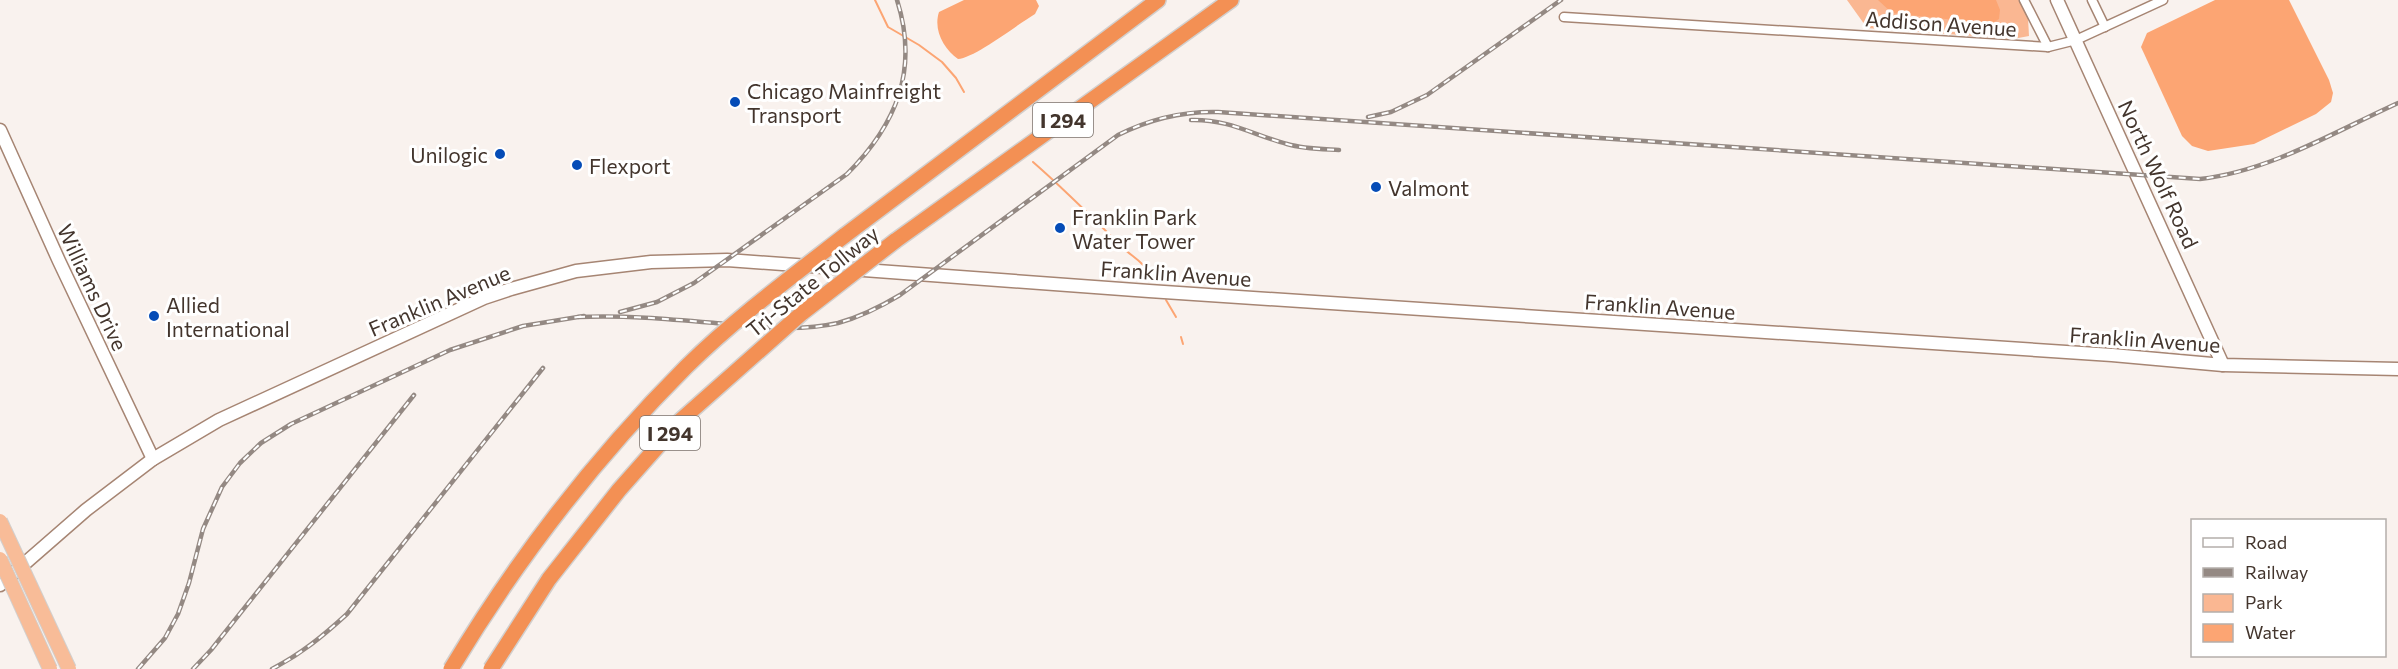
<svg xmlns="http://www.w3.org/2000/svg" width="2398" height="669" font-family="Commissioner,sans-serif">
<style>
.green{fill:#fab792}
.water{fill:#fca573}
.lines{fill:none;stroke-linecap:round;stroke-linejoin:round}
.stream{stroke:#fca573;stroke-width:2}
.minor-casing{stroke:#a68573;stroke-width:11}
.secondary-casing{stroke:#a68573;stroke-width:15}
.motorway-casing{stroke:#d2cfcd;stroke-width:18}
.minor{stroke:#fff;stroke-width:8}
.secondary{stroke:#fff;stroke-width:12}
.motorway{stroke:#f39054;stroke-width:15}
.rail-casing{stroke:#948983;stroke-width:4.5}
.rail{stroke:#fff;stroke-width:2;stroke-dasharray:7;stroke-linecap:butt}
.primary-bridge-casing{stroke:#d2cfcd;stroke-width:16;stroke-linecap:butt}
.motorway-bridge-casing{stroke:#d2cfcd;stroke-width:18;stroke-linecap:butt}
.primary-bridge{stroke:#f8bc98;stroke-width:14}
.motorway-bridge{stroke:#f39054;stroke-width:15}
.poi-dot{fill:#054cb7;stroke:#fff;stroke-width:2}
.labels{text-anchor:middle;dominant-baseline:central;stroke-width:6;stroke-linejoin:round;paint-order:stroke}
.shield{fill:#fff;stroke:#7b726c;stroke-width:1.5}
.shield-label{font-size:20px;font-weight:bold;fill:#43352d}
.street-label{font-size:21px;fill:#43352d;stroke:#fff}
.poi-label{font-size:21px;fill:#43352d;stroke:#fff;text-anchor:start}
</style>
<rect width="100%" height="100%" fill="#f9f2ee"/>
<path class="green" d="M1847,0H2019L2028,18L2029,36L2013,39L1867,28Z"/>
<g class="water">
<path d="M964,0H1036L1039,6L1035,14C1018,24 975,58 958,59C944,49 933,30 939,12Z"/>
<path d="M1878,0H1996L2000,10L1999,19L1991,24L1892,13Z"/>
<path d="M2215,0H2289L2329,80L2333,93L2331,102L2316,114L2254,144L2208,151L2192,146L2182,136L2141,47L2147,33Z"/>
</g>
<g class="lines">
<g class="stream">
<path d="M875,0L888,27L919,45L942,62L956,78L964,92"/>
<path d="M1033,162C1064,189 1093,218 1122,247C1131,256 1144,262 1149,273"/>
<path d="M1166,300L1176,317"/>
<path d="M1181,337L1183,344"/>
</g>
<defs>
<g id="minor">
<path d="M2024,0L2048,47"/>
<path d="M2092,0L2105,27"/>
<path d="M1564,17L2048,47L2076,40L2163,0"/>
</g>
<g id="secondary">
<path d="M2057,0L2223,365"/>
<path d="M0,130L59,261L153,459"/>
<path d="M0,585L86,510L153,459L219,420L484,298L511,289L576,271L651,262L727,260L1149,291L2112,355L2223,365L2398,369"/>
</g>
<g id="motorway">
<path d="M844,236L1158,0"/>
<path d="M895,241L1231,0"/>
</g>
</defs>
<use href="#minor" class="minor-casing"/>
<use href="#secondary" class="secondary-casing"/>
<use href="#motorway" class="motorway-casing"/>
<use href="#minor" class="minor"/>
<use href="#secondary" class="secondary"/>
<use href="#motorway" class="motorway"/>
<defs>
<g id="rail">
<path d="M1368,117L1391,112L1427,95L1561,0"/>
<path d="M1191,120C1229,119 1253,135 1287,144C1304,149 1322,149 1339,150"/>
<path d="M620,312L657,302L694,283L847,174C897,124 919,69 897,0"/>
<path d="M578,317C624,315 669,319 715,323C755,327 798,332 838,323C860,317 880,307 900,295L1118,135C1150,119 1182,111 1218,112L2200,179C2270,171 2334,132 2398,103"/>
<path d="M138,669L165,638L178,614L189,583L203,529L222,487L240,463L261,443L291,424L450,350L523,326L584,316"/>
<path d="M193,669L211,650L414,395"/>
<path d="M272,669C301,654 323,636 347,614L543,368"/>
</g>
</defs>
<use href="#rail" class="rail-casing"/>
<use href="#rail" class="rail"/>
<defs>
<g id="primary-bridge">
<path d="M0,521L69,669"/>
<path d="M0,559L50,669"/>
</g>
<g id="motorway-bridge">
<path d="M451,669C517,559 595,458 686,367C735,319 790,278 844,236"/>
<path d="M491,669L549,579L619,490L681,420L802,313L895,241"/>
</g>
</defs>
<use href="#primary-bridge" class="primary-bridge-casing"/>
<use href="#motorway-bridge" class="motorway-bridge-casing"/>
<use href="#primary-bridge" class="primary-bridge"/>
<use href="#motorway-bridge" class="motorway-bridge"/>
</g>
<g class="poi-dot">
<circle cx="735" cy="102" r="6"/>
<circle cx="500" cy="154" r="6"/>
<circle cx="577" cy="165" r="6"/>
<circle cx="1376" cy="187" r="6"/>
<circle cx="1060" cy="228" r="6"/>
<circle cx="154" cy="316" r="6"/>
</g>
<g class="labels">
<g class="shield">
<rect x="1033" y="103" width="60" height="34" rx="4.5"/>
<rect x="640" y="416" width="60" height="34" rx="4.5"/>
</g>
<g class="shield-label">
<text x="1063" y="120">I 294</text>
<text x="670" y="433">I 294</text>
</g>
<g class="street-label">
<text transform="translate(1941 23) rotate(4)">Addison Avenue</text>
<text transform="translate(2159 174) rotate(65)">North Wolf Road</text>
<text transform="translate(1176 273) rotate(4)">Franklin Avenue</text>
<text transform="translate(812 281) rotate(-39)">Tri-State Tollway</text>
<text transform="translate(93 287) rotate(65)">Williams Drive</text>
<text transform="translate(439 300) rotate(-23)">Franklin Avenue</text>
<text transform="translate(1660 306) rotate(4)">Franklin Avenue</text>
<text transform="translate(2145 339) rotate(4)">Franklin Avenue</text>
</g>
<g class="poi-label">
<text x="747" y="90">Chicago Mainfreight<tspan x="747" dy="24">Transport</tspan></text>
<text x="488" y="154" text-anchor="end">Unilogic</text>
<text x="589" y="165">Flexport</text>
<text x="1388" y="187">Valmont</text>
<text x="1072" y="216">Franklin Park<tspan x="1072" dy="24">Water Tower</tspan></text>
<text x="166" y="304">Allied<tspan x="166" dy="24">International</tspan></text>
</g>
</g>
<rect x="2191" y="519" width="195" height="138" fill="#ffffff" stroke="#b4aeab" stroke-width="1.5"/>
<rect x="2203" y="538" width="30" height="9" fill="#ffffff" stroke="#b4aeab" stroke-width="1.5"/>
<text x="2245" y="549" font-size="18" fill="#43352d">Road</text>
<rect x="2203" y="568" width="30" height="9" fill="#948983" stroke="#b4aeab" stroke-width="1.5"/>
<text x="2245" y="579" font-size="18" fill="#43352d">Railway</text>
<rect x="2203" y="594" width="30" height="18" fill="#fab792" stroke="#b4aeab" stroke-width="1.5"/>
<text x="2245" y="609" font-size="18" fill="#43352d">Park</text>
<rect x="2203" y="624" width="30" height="18" fill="#fca573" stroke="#b4aeab" stroke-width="1.5"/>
<text x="2245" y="639" font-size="18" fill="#43352d">Water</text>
</svg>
